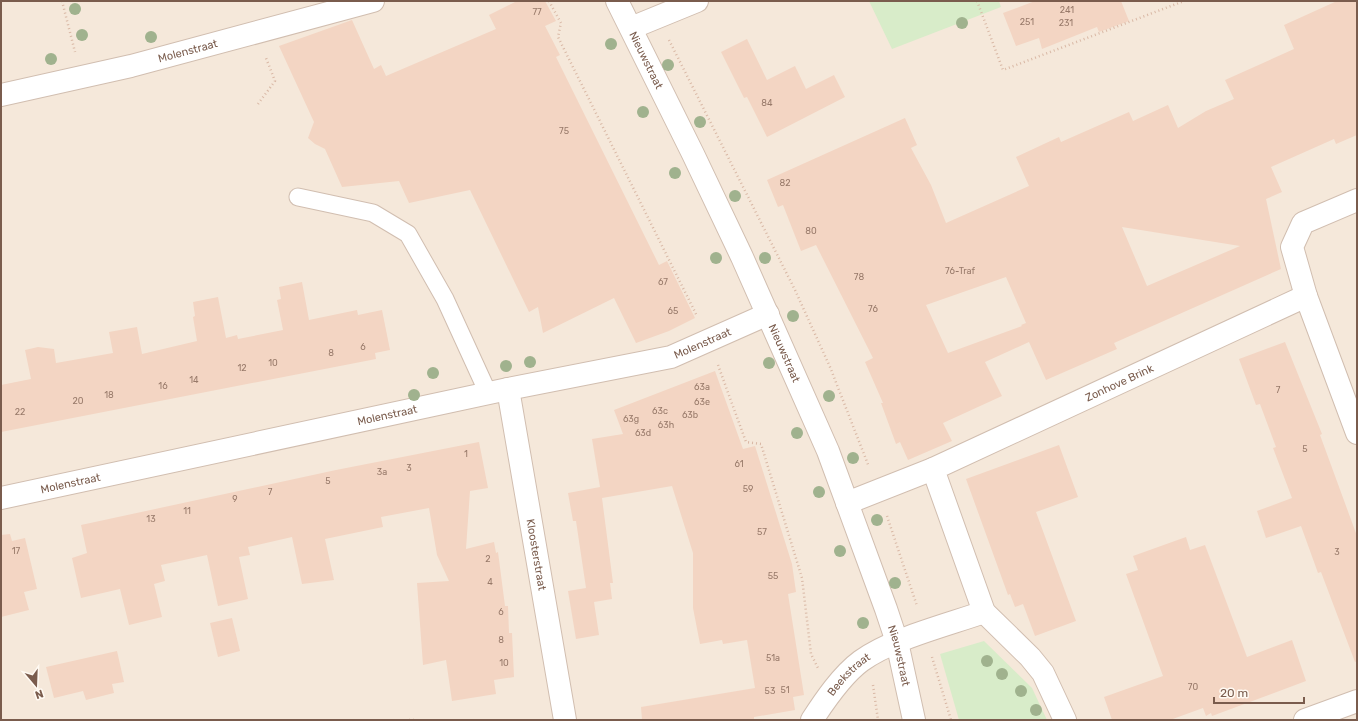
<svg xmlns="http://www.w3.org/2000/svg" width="1358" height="721" font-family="Rubik,sans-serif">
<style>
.residential{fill:#f5e8da}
.green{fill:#d8ecc9}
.building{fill:#f3d5c3;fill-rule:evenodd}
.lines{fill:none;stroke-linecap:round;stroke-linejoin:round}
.service-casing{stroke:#d1beb0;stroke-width:19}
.minor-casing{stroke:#d1beb0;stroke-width:24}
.tertiary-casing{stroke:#d1beb0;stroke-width:24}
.path{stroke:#d9b8a5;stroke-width:2.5;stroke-dasharray:1 3;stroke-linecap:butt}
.service{stroke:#fff;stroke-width:17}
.minor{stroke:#fff;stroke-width:22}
.tertiary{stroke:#fff;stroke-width:22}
.tree{fill:#a0b28e}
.labels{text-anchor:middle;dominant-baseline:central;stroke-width:4;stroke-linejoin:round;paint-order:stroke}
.number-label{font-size:9px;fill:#987a6a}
.street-label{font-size:11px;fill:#7a5c4d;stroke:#fffaf3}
</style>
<rect width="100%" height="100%" fill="#fdf6ec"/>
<rect class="residential" x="1" y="1" width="1356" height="719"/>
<g class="green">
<path d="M869,1H999L1001,7L892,49Z"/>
<path d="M984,641L1032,688L1047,720H959L940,654Z"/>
</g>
<g class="building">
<path d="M517,1H545L556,21L545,26L560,55L556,57L659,265L667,261L695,318L669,331L636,343L614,298L543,333L538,307L529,312L470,190L409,203L399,181L342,187L325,149L315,144L308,138L314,122L279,46L352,20L374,69L381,65L386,76L496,29L489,15Z"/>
<path d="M1035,1H1121L1129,21L1099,32L1097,27L1042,49L1039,38L1016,46L1003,13Z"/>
<path d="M1337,1H1357V135L1336,144L1334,139L1271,167L1282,192L1266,199L1281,269L1114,343L1117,349L1046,380L1029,342L985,362L1002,396L943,423L952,441L908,460L900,442L896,444L881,403H883L865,362L873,358L816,245L801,251L783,205L778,207L767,180L905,118L917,145L911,148L931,185L946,223L1029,186L1016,157L1059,137L1061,142L1129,112L1133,121L1168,105L1178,128L1206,111L1234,99L1225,80L1294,49L1284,25ZM1122,227L1240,246L1147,286ZM1006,277L1026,323L1021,325L1022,326L948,353L926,305Z"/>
<path d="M747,39L767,80L795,66L806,89L834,75L845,97L767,137L747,97L744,98L721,52Z"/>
<path d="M302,282L309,320L357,310L358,315L382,310L390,350L375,353L376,359L1,432V385L31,379L25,350L38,347L54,349L56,363L113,353L109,332L137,327L142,354L197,341L193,317L195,316L193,302L218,297L226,338L237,335L238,339L283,330L277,300L281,299L279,287Z"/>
<path d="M1285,342L1322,434L1320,435L1357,536V661L1355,662L1321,572L1318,573L1301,526L1266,538L1257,511L1292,498L1273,448L1276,447L1260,404L1256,405L1239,359Z"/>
<path d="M715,371L743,449L755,446L792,564L796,592L788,594L804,695L793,697L795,710L754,717V720H642L641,707L755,688L747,640L723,644L722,640L700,644L693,608V553L672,486L602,498L613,583H610L612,599L594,602L599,635L576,639L568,591L586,588L576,521H573L568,493L600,487L592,439L623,434L614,410Z"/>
<path d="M479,442L488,488L470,491L466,549L494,542L496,553L498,552L505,606H508L509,633H512L514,677L494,680L496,694L452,701L446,660L423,665L417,583L449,581L437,555L429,508L381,517L383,527L325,539L334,580L302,584L292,537L248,547L250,555L239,557L248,599L218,606L207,555L161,565L165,581L154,584L162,617L129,625L120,589L81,598L72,558L87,553L81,525L336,470Z"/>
<path d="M1059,445L1078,497L1036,512L1076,621L1035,636L1023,604L1015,607L1010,594L1008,595L966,479Z"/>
<path d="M10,534L12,541L25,538L37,589L24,592L29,610L1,617V535Z"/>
<path d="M1186,537L1190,550L1205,545L1247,657L1292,640L1306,681L1212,716L1211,713L1206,716L1203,708L1170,720H1112L1104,697L1163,676L1126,574L1138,570L1133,556Z"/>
<path d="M232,618L240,651L218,657L210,623Z"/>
<path d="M117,651L124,682L112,684L114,693L86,700L83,691L54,698L46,667Z"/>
</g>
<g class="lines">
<defs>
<path id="service" d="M298,197L373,213L408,234L445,299L488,393"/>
<g id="minor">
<path d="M631,28L697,1"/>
<path id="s1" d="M1,95L131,66L373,1"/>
<path d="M1357,200L1303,223L1292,247L1306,296L1357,433"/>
<path id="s2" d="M508,389L565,720"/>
<path id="s3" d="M1,498L508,389L671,357L768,314"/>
<path d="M847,503L933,469"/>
<path id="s4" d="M812,720C825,700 842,675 861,661C891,639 947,625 984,612"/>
<path id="s5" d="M1065,720L1043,673L1030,657L984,612L933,469L1306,296"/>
<path d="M1305,720L1357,701"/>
</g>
<g id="tertiary">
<path id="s6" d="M617,1L693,154L742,257L828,451L886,609L897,642L914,720"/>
</g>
</defs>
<use href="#service" class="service-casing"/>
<use href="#minor" class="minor-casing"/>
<use href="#tertiary" class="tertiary-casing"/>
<g class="path">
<path d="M62,1L75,52"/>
<path d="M549,1L561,23L558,37L697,316"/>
<path d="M977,1L1003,70L1184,1"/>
<path d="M669,40L795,290L830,367L869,467"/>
<path d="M258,104L275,81L266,58"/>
<path d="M718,365L746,442L761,444L802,578L811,654L818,668"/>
<path d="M887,516L917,606"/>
<path d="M932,657L951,720"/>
<path d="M873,685L878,720"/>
<path d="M409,720H414"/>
</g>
<use href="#service" class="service"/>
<use href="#minor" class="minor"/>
<use href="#tertiary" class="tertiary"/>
</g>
<g class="tree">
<circle cx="75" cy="9" r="6"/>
<circle cx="962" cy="23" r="6"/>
<circle cx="82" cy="35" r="6"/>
<circle cx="151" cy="37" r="6"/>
<circle cx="611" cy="44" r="6"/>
<circle cx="51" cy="59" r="6"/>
<circle cx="668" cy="65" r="6"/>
<circle cx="643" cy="112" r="6"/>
<circle cx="700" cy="122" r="6"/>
<circle cx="675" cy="173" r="6"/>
<circle cx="735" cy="196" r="6"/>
<circle cx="716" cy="258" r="6"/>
<circle cx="765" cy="258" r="6"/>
<circle cx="793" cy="316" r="6"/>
<circle cx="530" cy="362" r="6"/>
<circle cx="769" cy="363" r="6"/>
<circle cx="506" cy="366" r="6"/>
<circle cx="433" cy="373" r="6"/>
<circle cx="414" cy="395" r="6"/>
<circle cx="829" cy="396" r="6"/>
<circle cx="797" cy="433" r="6"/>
<circle cx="853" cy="458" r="6"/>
<circle cx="819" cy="492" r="6"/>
<circle cx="877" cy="520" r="6"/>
<circle cx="840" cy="551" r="6"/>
<circle cx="895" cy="583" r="6"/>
<circle cx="863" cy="623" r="6"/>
<circle cx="987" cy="661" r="6"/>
<circle cx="1002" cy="674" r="6"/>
<circle cx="1021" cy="691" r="6"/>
<circle cx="1036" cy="710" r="6"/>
</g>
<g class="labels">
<g class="number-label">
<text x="1067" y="10">241</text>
<text x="537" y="12">77</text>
<text x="1027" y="22">251</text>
<text x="1066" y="23">231</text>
<text x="767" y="103">84</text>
<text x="564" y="131">75</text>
<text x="785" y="183">82</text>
<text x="811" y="231">80</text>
<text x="960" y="271">76-Traf</text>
<text x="859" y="277">78</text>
<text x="663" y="282">67</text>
<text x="873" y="309">76</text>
<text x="673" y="311">65</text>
<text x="363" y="347">6</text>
<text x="331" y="353">8</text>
<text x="273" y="363">10</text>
<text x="242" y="368">12</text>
<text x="194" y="380">14</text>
<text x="163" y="386">16</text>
<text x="702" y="387">63a</text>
<text x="1278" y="390">7</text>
<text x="109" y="395">18</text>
<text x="78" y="401">20</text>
<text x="702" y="402">63e</text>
<text x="660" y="411">63c</text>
<text x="20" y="412">22</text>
<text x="690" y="415">63b</text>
<text x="631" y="419">63g</text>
<text x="666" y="425">63h</text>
<text x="643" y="433">63d</text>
<text x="1305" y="449">5</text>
<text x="466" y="454">1</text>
<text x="739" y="464">61</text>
<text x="409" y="468">3</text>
<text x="382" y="472">3a</text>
<text x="328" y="481">5</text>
<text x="748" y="489">59</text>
<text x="270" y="492">7</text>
<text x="235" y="499">9</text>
<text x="187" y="511">11</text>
<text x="151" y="519">13</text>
<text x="762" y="532">57</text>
<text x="16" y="551">17</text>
<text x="1337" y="552">3</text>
<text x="488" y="559">2</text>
<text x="773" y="576">55</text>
<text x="490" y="582">4</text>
<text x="501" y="612">6</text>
<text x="501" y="640">8</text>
<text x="773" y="658">51a</text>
<text x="504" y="663">10</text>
<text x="1193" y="687">70</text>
<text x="785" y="690">51</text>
<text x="770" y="691">53</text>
</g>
<g class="street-label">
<text stroke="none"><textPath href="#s1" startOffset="192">Molenstraat</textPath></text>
<text stroke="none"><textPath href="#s6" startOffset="66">Nieuwstraat</textPath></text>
<text stroke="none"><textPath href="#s3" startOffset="719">Molenstraat</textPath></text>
<text stroke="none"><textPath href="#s6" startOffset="390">Nieuwstraat</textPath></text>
<text stroke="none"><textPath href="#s5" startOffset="494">Zonhove Brink</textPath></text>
<text stroke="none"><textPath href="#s3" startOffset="395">Molenstraat</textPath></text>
<text stroke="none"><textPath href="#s3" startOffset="71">Molenstraat</textPath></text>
<text stroke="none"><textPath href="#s2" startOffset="168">Kloosterstraat</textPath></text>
<text stroke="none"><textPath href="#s6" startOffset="714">Nieuwstraat</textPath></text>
<text stroke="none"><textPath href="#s4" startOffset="59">Beekstraat</textPath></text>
</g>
</g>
<rect width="1358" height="721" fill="none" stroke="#7a5c4d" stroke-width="4"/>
<g transform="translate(36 685) rotate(161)" stroke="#fffaf3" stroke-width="3" paint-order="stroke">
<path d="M0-3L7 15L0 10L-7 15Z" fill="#7a5c4d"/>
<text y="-6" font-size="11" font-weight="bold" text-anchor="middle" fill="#7a5c4d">N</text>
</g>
<path d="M1214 697v6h90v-6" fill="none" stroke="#7a5c4d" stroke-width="2"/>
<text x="1220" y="697" font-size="12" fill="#7a5c4d" stroke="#fffaf3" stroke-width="3" paint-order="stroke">20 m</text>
</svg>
